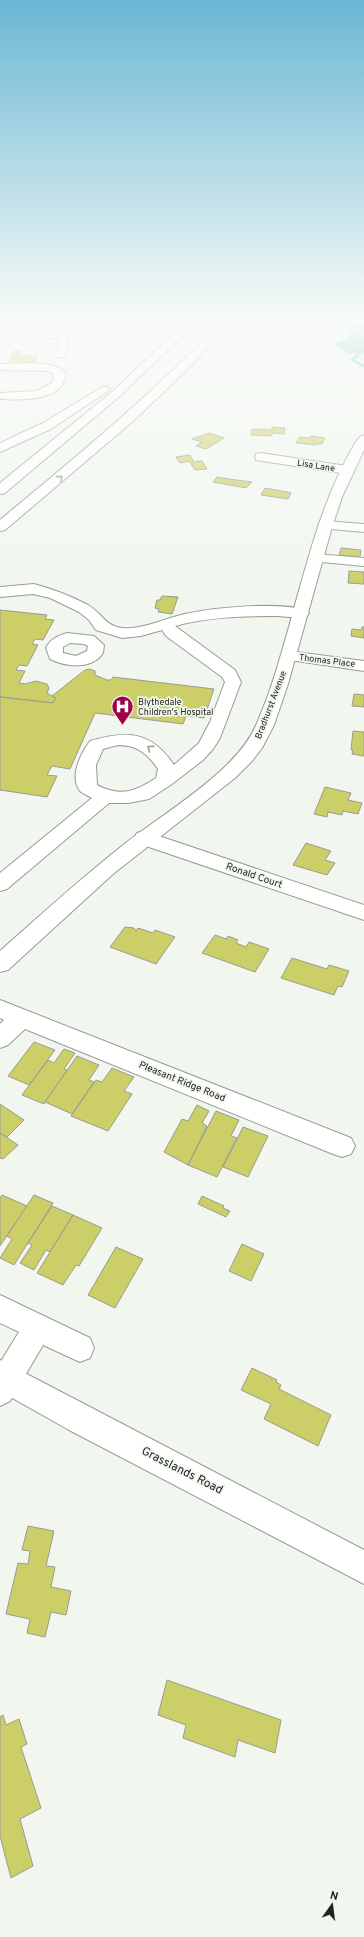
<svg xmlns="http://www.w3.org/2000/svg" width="364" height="1937" font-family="Overpass,sans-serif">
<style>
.water{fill:#4bbcb4}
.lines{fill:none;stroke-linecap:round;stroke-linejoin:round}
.stream{stroke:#4bbcb4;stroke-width:3}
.building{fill:#ccce67;stroke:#9a9b92}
.minor-casing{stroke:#969c94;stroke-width:2}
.major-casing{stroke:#969c94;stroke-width:2}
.highway-casing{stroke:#969c94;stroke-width:2}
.minor{fill:#fff;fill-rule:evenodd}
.major{fill:#fff;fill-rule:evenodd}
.highway{fill:#fff;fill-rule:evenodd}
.oneway{stroke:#9c9c9b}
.labels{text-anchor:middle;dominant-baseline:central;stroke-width:3.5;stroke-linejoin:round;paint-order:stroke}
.far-street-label{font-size:9px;fill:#222421;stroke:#f1f7ef}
.far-poi-label{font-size:9px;fill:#222421;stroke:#f1f7ef;text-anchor:start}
.street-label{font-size:10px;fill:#222421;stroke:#f1f7ef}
.near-street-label{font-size:12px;fill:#222421;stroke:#f1f7ef}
</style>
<rect width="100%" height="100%" fill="#f1f7ef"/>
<path class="water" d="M353,323L364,324V353L349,354L333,344L348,338L349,328L346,325Z"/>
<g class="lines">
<path class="stream" d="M360,354L352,360L364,366"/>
</g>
<g class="building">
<path d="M14,351H21L19,356H37L33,370L8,366Z"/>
<path d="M272,427L285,428L284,434L272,433V436L251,435L252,429L272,430Z"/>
<path d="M209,433L224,438L206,449L196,446L202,442L192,439Z"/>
<path d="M311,436L325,438L322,444H317L316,445L296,443L300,437L310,438Z"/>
<path d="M190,455L194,462L202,461L207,469L195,470L189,461L180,463L176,457Z"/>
<path d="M217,477L229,479L252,482L246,488L213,482Z"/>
<path d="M265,488L287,492L291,493L288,499L261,495Z"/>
<path d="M341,548L361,550L360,557L339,555Z"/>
<path d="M349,571L364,572V584L348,583Z"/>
<path d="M162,596L178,597L172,614L158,612L159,609L155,608L157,600H160Z"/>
<path d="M0,610L47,615L45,619L54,620L43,640L35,639L32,644L38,645L27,666L19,665L16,670L25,671L19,683L25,684L36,681L47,684L49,688L47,693L56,698L53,703L0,697Z"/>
<path d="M362,627H364V638L351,636L352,629L361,630Z"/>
<path d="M90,669L95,671V675L107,680H111L113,677L214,689L204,718L186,716L183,724L95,713L70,769L52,766L47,775L57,776L47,797L0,790V697L53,703L56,698L52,696L85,670Z"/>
<path d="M354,694L364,695V707L352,706Z"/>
<path d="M353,731L364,732V756L352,754L353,750H351Z"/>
<path d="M325,787L351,793L348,800L362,803L358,814L343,811L342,815L328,812L327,817L314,814Z"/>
<path d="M306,843L331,851L325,860L335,863L327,875L293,865Z"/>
<path d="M125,927L134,928L136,931L138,928L153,933L155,930L175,937L156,964L110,947Z"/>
<path d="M215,935L226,939L228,936L238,940L236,943L246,947L249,942L269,949L255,972L202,953Z"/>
<path d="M292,958L327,969L329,965L349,971L342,987L338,986L334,995L281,978Z"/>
<path d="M34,1042L55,1050L29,1085L8,1076Z"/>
<path d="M64,1049L75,1053L64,1069L67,1070L44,1104L22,1095L48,1060L54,1063Z"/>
<path d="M77,1056L99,1065L89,1080L94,1082L72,1114L45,1102Z"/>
<path d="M112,1068L134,1077L124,1091L132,1094L108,1131L71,1116L96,1080L102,1082Z"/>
<path d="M0,1104L24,1120L7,1137L0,1133Z"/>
<path d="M197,1105L209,1111L202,1123L207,1126L188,1165L164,1152L182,1119L188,1121Z"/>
<path d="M216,1111L239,1120L231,1136L237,1138L217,1177L188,1165Z"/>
<path d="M243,1127L268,1136L248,1177L223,1167Z"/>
<path d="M0,1133L18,1145L3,1159L0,1158Z"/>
<path d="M2,1195L27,1206L0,1246V1198Z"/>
<path d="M34,1195L53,1203L14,1265L0,1258L12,1239L7,1236Z"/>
<path d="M202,1196L224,1206L223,1208L230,1211L226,1217L198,1204Z"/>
<path d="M52,1206L73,1215L50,1252L46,1250L34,1270L20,1263L32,1245L28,1243Z"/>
<path d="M73,1215L102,1228L79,1266L76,1265L63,1285L37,1273Z"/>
<path d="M242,1244L264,1254L251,1281L229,1271Z"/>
<path d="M116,1247L143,1259L115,1308L88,1295Z"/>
<path d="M252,1368L277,1380L276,1382L281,1385L279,1389L331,1415L318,1446L264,1419L271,1404L241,1390Z"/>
<path d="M28,1526L54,1531L46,1566L55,1567L51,1587L71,1591L66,1615L51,1612L45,1637L27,1633L30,1619L6,1614L18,1563L28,1564L30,1551L22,1550Z"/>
<path d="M167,1680L281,1720L275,1753L238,1740L235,1757L183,1738L186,1725L158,1715Z"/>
<path d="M3,1715L6,1725L19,1719L27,1744L21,1747L41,1808L20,1819L33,1866L11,1878L0,1836V1717Z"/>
</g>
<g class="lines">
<defs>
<g id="minor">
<path d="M7,331L59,332L65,334L69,347L65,357H57L56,355L59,347L56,338L9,337L0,340V333Z"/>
<path d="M32,363C43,364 58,364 66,373C65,377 64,382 62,385C52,401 16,400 0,399V393L36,391L52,383L54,374L48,371L0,370V364Z"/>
<path d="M261,453L347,466L352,467L353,470L352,473L347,474L256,460L255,457L256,454Z"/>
<path d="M325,521L364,524V532L320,528L318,525L320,522Z"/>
<path d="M316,554L364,558V566L311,561L309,558L311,555Z"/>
<path d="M34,584C53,589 71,596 88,605C102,613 105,626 122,628C143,630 165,618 185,614C216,607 276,602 307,610L309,613L307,616C296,619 286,616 276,616C242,616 208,617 175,626L235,670L241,682L220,738L213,749L203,760L172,784L149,799L128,803H109L7,889L0,891V873L92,798C89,796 84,794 81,792C68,778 81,753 90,741C127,730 151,731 174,765L199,743L210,722L225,682L222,677L166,636L162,630L141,636L122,638L96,630L89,620L79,612L50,598L33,594L0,597V587ZM118,745C137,745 148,754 158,769L156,778C135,792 120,797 97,785L96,765L103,749Z"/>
<path d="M67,633L94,636L104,645L103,653C92,670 66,667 50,659L46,648C50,639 58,636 67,633ZM70,643L84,644L88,646L87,651L76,656L63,653V647Z"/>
<path d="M289,651L364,661V671L283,659L281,656L283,653Z"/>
<path d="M144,831L364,905V920L137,843L134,838L137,833Z"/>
<path d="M0,1000L351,1138L355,1146L351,1154L342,1157L333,1154L25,1029L8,1045L0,1048V1024L4,1020L0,1018Z"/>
<path d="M0,1295L90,1338L94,1348L90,1358L80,1362L43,1345L10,1401L0,1406V1363L19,1332L0,1323Z"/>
</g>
<g id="major">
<path d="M364,435V450L342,497L332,527L288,684L274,725L262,748L252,761L235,778L113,874L8,970L0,972V951C38,917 77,882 117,850C159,815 237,773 257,723C267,700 275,676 282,651C302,584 316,514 350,452C354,446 357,437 364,435Z"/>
<path d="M0,1360L364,1550V1584L69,1430L0,1391Z"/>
</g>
<g id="highway">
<path d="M188,320H199L121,395L5,493L0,494V483L113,391Z"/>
<path d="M223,320H233L190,367L132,422L5,530L0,531V520C77,456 154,393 223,320Z"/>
<path d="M104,386L110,389L108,391L51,429L0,452V443L43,423Z"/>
</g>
</defs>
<use href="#minor" class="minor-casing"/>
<use href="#major" class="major-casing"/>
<use href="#highway" class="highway-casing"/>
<use href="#minor" class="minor"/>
<use href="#major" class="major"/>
<use href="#highway" class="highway"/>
</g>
<defs><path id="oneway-chevron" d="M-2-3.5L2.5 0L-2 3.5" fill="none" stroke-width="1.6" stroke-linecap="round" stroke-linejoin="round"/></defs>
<g class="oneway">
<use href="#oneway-chevron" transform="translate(60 478) rotate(-40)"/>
<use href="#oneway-chevron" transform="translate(150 748) rotate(-143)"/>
</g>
<linearGradient id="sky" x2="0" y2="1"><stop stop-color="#69b7d3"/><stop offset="0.54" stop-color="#f9fbf8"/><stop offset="1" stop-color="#f9fbf8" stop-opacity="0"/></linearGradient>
<rect width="364" height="591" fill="url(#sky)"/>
<defs>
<symbol id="hospital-pin" viewBox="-11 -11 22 30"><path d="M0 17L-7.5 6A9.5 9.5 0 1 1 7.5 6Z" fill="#9e0249" stroke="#f1f7ef"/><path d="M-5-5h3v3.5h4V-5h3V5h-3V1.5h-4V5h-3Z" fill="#fff"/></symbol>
</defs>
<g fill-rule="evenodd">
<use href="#hospital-pin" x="110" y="694" width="25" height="34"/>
</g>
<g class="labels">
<g class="far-street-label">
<text transform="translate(316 466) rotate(9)">Lisa Lane</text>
<text transform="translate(327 661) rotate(7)">Thomas Place</text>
<text transform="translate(271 705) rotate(-69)">Bradhurst Avenue</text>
</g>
<g class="far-poi-label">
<text x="138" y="702">Blythedale<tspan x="138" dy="10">Children's Hospital</tspan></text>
</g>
<g class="street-label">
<text transform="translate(254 876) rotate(19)">Ronald Court</text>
<text transform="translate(182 1082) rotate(22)">Pleasant Ridge Road</text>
</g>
<g class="near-street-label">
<text transform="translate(182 1471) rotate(27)">Grasslands Road</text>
</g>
</g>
<g transform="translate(332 1905) rotate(14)" stroke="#f1f7ef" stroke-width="3" paint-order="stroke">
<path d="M0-3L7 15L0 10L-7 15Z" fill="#222421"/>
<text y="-6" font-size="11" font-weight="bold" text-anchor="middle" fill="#222421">N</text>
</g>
</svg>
